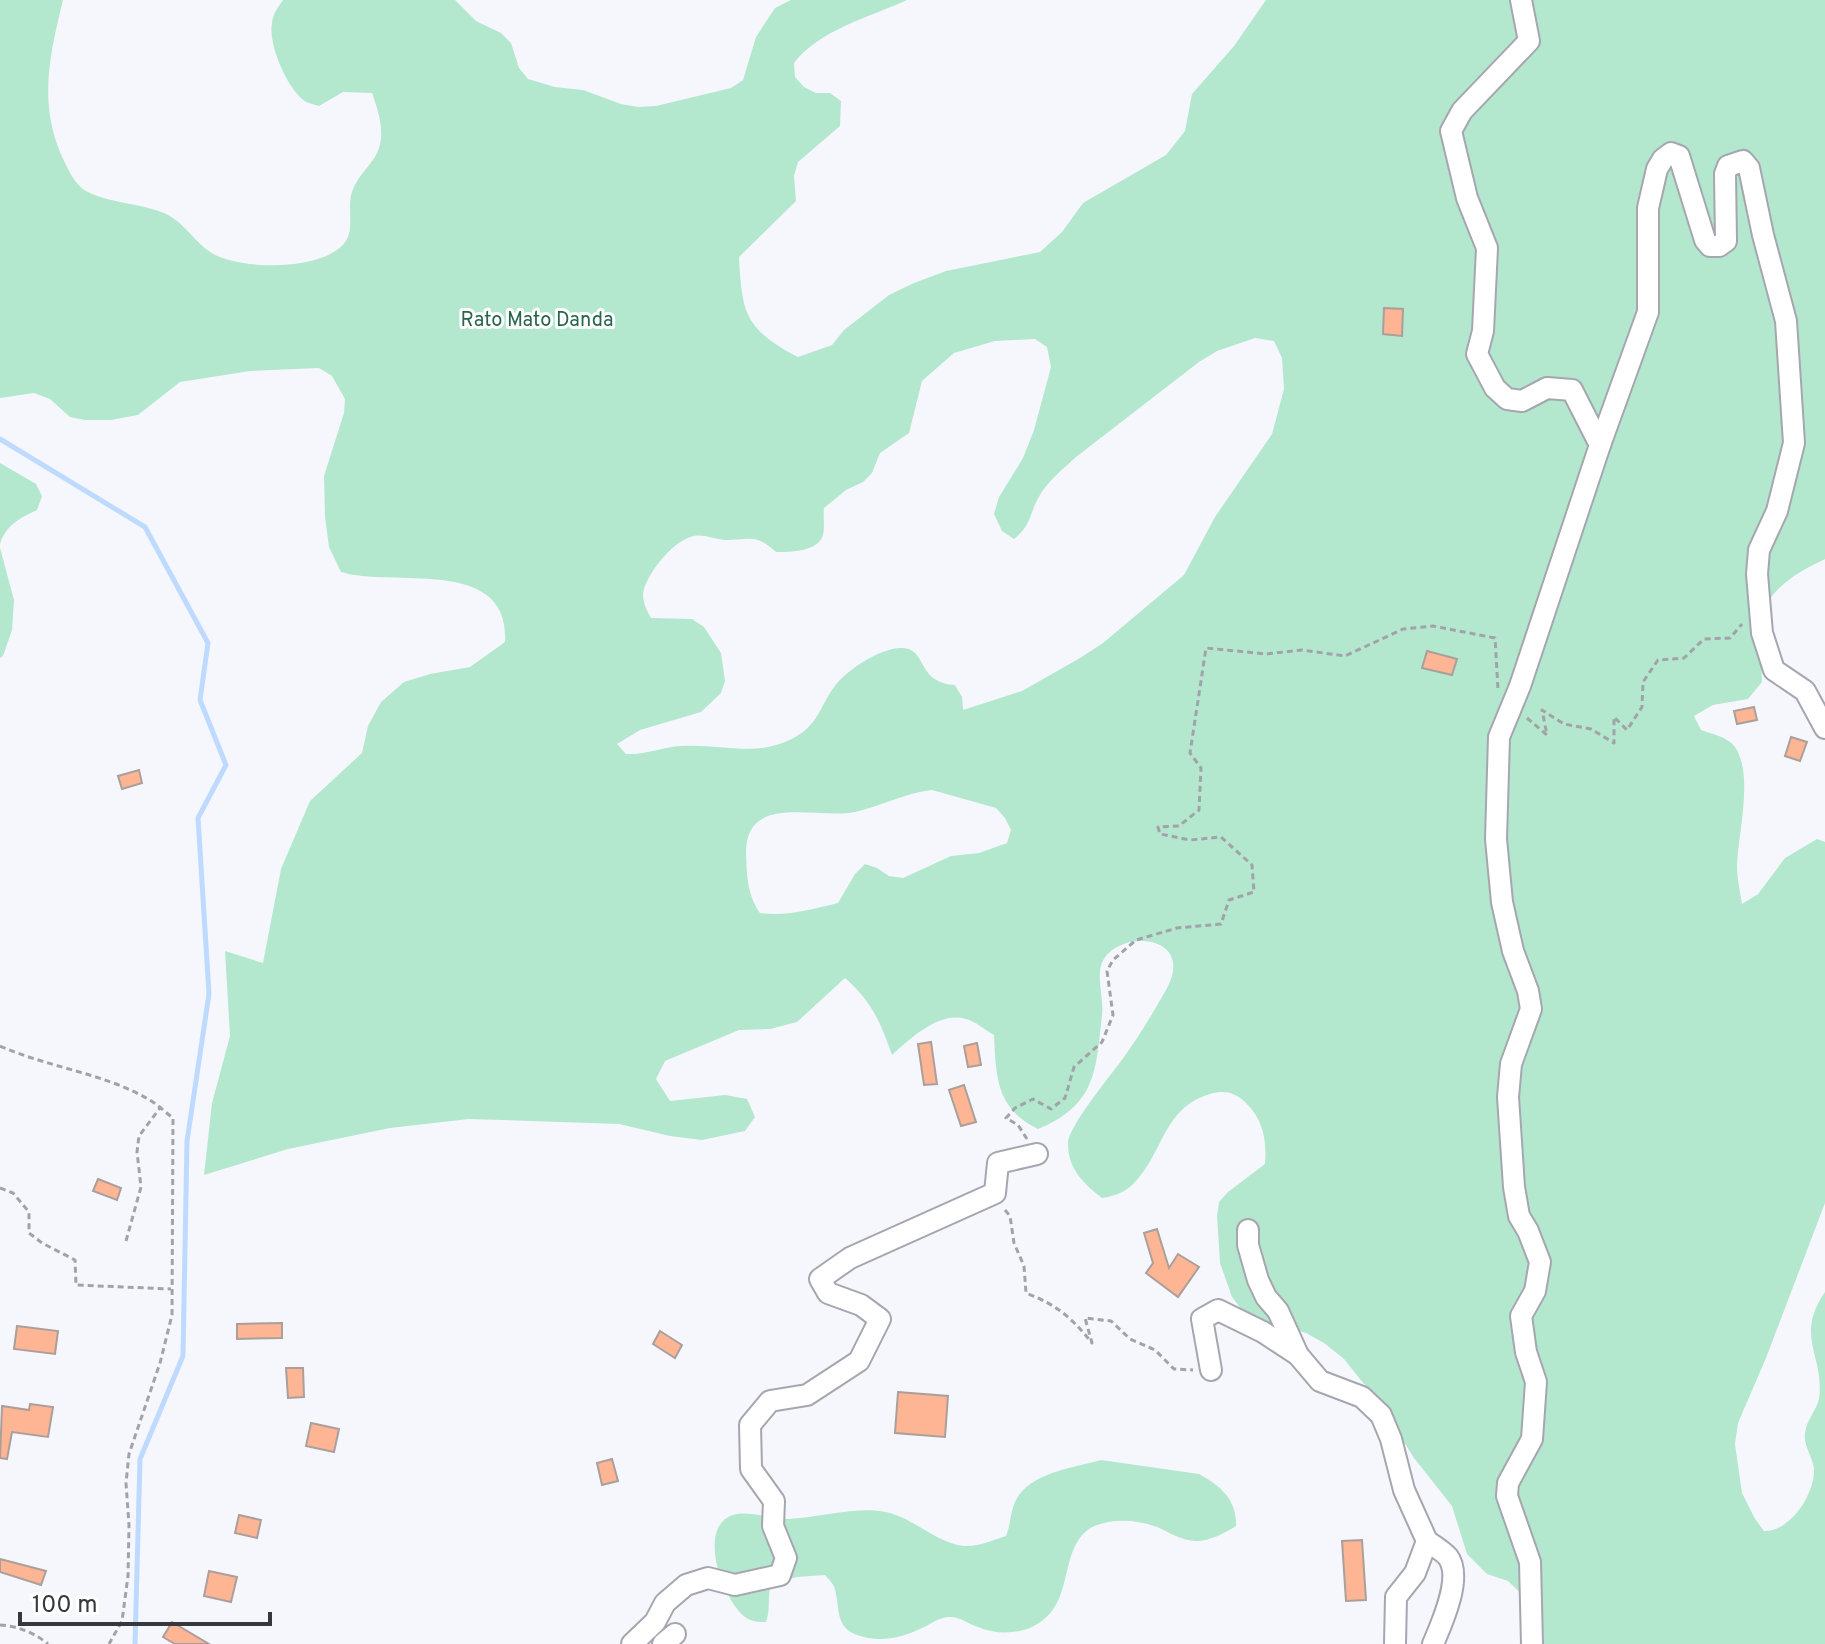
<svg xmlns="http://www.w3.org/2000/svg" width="1825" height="1644" font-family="Overpass,sans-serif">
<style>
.green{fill:#b3e8ce;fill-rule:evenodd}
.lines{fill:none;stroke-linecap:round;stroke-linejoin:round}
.stream{stroke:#bedafe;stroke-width:5}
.building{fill:#feb594;stroke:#aa9f9b;stroke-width:2}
.minor-casing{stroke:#a5a6b0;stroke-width:24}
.path{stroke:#a2a3a8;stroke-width:3;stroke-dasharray:6 4;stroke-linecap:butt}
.minor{stroke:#fff;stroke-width:20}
.labels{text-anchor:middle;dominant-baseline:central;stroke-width:6;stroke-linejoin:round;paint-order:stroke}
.park-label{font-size:20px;fill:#27654c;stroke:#fff}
</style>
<rect width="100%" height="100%" fill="#f6f7fd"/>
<g class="green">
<path d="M0,0H63C49,58 37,108 66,165C71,175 78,188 88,192C110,203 143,204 164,213C184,222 194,241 210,252C238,271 329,272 347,239C354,226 347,206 352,192C357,177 367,169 375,157C387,137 379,113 372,93L343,92L319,106C313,104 306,103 302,99C286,85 268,44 272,23C273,14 278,7 283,0H455L476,21L501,33L511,43L519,68L528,79L555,87L583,90L621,104L638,107L656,106L731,88L743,80L756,37L775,8L791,0H907C870,17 819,30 794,63L795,77L804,87L816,93H830L841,101L840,126L798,162L794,176L796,201L739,257C742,314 745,329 798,357L832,345L844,330L889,295L914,283L946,271L1040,252L1062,232L1083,203L1166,155L1185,131L1192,94L1234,46L1266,0H1825V559C1800,571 1768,588 1762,618C1757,637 1762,662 1762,682L1748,699L1713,705L1694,716L1701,730C1712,734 1728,737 1735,747C1754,775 1738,833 1737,866C1737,878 1740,891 1742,904L1758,894L1785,858L1817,839L1825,842V1203L1766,1358L1738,1423L1735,1444L1742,1493L1755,1519L1764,1531C1790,1532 1815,1494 1814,1469C1813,1457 1803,1446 1805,1433C1806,1421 1816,1411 1819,1399C1825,1356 1794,1337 1825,1292V1644H1544L1542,1614L1508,1581L1487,1574L1467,1554L1452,1506L1414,1458L1380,1404L1344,1359L1324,1343L1306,1333L1263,1321L1242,1310L1232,1297L1220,1263L1217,1216L1219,1202L1228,1192L1265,1164C1267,1140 1263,1119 1245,1102C1234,1092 1224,1090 1210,1094C1163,1108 1164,1152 1135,1182C1126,1192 1115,1196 1102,1198C1084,1184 1068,1169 1068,1144C1068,1126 1112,1074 1124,1057C1139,1036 1153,1013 1166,990C1199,931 1111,928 1101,966C1097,981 1104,999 1102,1015C1096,1069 1097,1105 1038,1129C996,1109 996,1076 994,1035C985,1030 975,1021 966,1019C939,1011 910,1039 892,1055C880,1021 872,1002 845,978L797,1022L770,1029L739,1030L665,1061L656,1079L670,1101L725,1095L747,1099L755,1117L745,1131L702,1140L670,1136L619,1124L469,1119L390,1128L288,1149L204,1175L212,1103L230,1036L225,951L263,963L281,869L310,801L362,753L368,726L381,702L404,682L430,674L470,667L505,642C510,555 392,588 341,572L329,547L325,517L324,476L344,413L345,399L332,376L319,368L250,371L180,382L138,415L111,420H85L70,417L50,399L34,393L0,398ZM1255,338L1274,341L1282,358L1284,389L1272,434L1215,517L1184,575L1103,643L1080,658L1022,691L963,710L962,697L955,685C914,682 929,646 899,648C877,650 844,671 832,690C821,706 818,722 800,734C761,760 724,743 681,746C662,747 646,755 626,754L617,744L640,730L701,712L721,693L725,681L721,653L704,627L692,619L651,618C646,609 641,599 644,589C650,570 674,540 694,536C704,534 714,539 725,540C750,540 755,533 776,552C790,552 818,552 823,535C825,527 823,516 824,508L846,490L863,482L872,473L880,453L909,433L922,381L954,353L995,341L1035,339L1047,347L1051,367L1034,430L1023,458L999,497L994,514L1002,531L1014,539C1032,525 1029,513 1040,495C1049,480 1063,469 1076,457L1199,362L1217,351ZM932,790L996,808L1005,818L1011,830L1007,843L979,853L951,856L903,878L889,876L877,868L865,864L855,874L838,903C812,909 787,917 760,913C747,894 747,876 746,854C745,792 816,820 855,812C881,806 905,793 932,790Z"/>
<path d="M0,463L36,484L42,496L37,510C20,518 6,525 0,544Z"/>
<path d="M0,548L14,600L12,630L3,656L0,658Z"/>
<path d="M1101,1460L1199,1474C1221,1486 1237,1500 1236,1526C1225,1533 1210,1541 1196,1541C1182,1541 1169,1532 1157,1527C1139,1520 1115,1518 1097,1525C1064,1537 1071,1582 1054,1608C1038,1633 1004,1638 978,1627C968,1624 961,1617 950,1617C938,1617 932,1624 922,1628C902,1638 879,1643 857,1635C835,1627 840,1608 835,1590C834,1584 829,1580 825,1575L797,1577L771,1584C767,1598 771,1609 766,1622C760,1622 754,1622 748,1619C724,1605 695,1527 733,1515C749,1510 771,1519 788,1519C819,1518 855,1506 886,1512C914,1518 936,1543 964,1546C978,1547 993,1540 1006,1536C1011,1524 1010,1511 1016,1500C1031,1472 1073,1468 1101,1460Z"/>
</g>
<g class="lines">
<path class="stream" d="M0,439L145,527L208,643L200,700L226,765L198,818L209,994L187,1141L183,1356L140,1459L135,1644"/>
</g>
<g class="building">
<path d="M1384,308L1403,309L1402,336L1383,334Z"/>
<path d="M1427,651L1457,659L1452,675L1422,668Z"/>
<path d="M1754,707L1757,720L1737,724L1734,711Z"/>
<path d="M1791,737L1807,742L1800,761L1785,756Z"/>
<path d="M139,770L142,783L122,789L118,776Z"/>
<path d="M931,1042L937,1084L924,1085L918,1044Z"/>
<path d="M977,1043L981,1065L968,1067L964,1046Z"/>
<path d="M964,1085L976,1122L961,1126L949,1090Z"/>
<path d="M98,1179L121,1188L117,1200L93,1191Z"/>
<path d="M1157,1229L1169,1268L1178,1254L1199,1267L1178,1297L1146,1273L1153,1263L1144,1233Z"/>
<path d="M282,1323V1338L237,1339V1324Z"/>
<path d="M17,1326L58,1331L55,1354L14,1349Z"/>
<path d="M660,1331L682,1345L675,1358L653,1344Z"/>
<path d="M286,1368H303L304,1397L288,1398Z"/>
<path d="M898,1392L948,1396L945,1437L895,1433Z"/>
<path d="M30,1404L53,1407L48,1437L12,1432L7,1459L0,1458L2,1406L29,1410Z"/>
<path d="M311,1423L339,1429L334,1452L306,1446Z"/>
<path d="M612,1459L618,1481L602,1485L597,1463Z"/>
<path d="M239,1515L261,1520L257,1538L235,1533Z"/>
<path d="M1362,1540L1366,1600L1346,1601L1342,1541Z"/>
<path d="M0,1559L46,1571L41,1585L0,1572Z"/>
<path d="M209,1571L237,1577L231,1602L204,1596Z"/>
<path d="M172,1622L209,1644H175L163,1637Z"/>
</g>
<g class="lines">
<defs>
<g id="minor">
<path d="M1521,0L1529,41L1462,111L1451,131L1467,198L1487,248L1483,331L1477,354L1495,388L1507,399L1522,401L1547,388L1572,390L1600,445"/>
<path d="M1248,1230V1245L1258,1280L1266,1297L1278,1311L1298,1355"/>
<path d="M1211,1370L1202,1319L1218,1310L1263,1332L1298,1355L1320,1381L1362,1397L1381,1415L1391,1439L1404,1490L1427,1541"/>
<path d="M632,1644L655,1622L665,1603L686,1585L708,1578L735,1585L780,1575L786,1558L773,1526L774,1501L751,1469L750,1425L770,1401L807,1395L859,1361L880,1319L861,1305L828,1293L820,1279L850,1258L995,1193L998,1163L1037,1154"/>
<path d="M663,1644L675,1634"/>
<path d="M1395,1644L1396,1597L1415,1573L1427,1541C1433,1545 1443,1551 1448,1557C1463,1577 1442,1623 1433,1644"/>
<path d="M1532,1644L1530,1562L1507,1496L1508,1483L1532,1439L1536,1382L1526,1352L1521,1316L1535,1291L1540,1262L1528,1231L1519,1216L1514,1187L1508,1097L1511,1064L1531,1009L1528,991L1513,951L1502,902L1496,839L1499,737L1520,686L1600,445L1648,312V208L1657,169L1663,159L1671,153L1679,156L1705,240L1710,246H1719L1726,241L1725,174L1728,166L1743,161L1749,168L1763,235L1786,321L1794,443L1777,511L1759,550L1757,574L1762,633L1774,670L1805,691L1825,728"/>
</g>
</defs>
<use href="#minor" class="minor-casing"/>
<g class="path">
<path d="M1527,718L1547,735L1542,710L1564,724L1591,729L1614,743V717L1627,730L1642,707L1643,682L1658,660L1684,658L1704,639L1730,638L1742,624"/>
<path d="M0,1046C47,1067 103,1073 148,1099C157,1104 165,1112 173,1118L172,1315L160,1363L129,1454L126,1483L129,1525L128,1576L122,1621L109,1644"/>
<path d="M1027,1139L1018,1125L1006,1118L1015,1108L1033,1099L1051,1109L1065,1098L1074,1067L1102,1042L1113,1015L1107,971L1113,960L1136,940L1177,928L1221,924L1229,900L1254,892L1252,865L1221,837L1190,840L1160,834L1158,827L1179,826L1199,810L1201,768L1190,753L1206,648L1266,654L1302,650L1345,656L1403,629L1433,626L1495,638L1498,689"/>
<path d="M0,1188L13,1193L29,1212V1233L42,1243L75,1260L76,1285L171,1289"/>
<path d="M1005,1210L1010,1216L1014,1243L1024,1266L1026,1293C1057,1305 1071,1317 1092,1343L1085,1318L1111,1321L1130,1339L1155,1350L1174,1369L1193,1370"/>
<path d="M126,1241L141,1187L137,1152L139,1136L160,1108"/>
<path d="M0,1625C17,1626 35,1633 48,1644"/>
</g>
<use href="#minor" class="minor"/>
</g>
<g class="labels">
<g class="park-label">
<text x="537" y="321">Rato Mato Danda</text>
</g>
</g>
<path d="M20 1612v12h250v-12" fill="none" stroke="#37383c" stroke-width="4"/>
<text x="32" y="1612" font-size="24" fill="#37383c" stroke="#ffffff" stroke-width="6" paint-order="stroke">100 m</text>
</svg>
